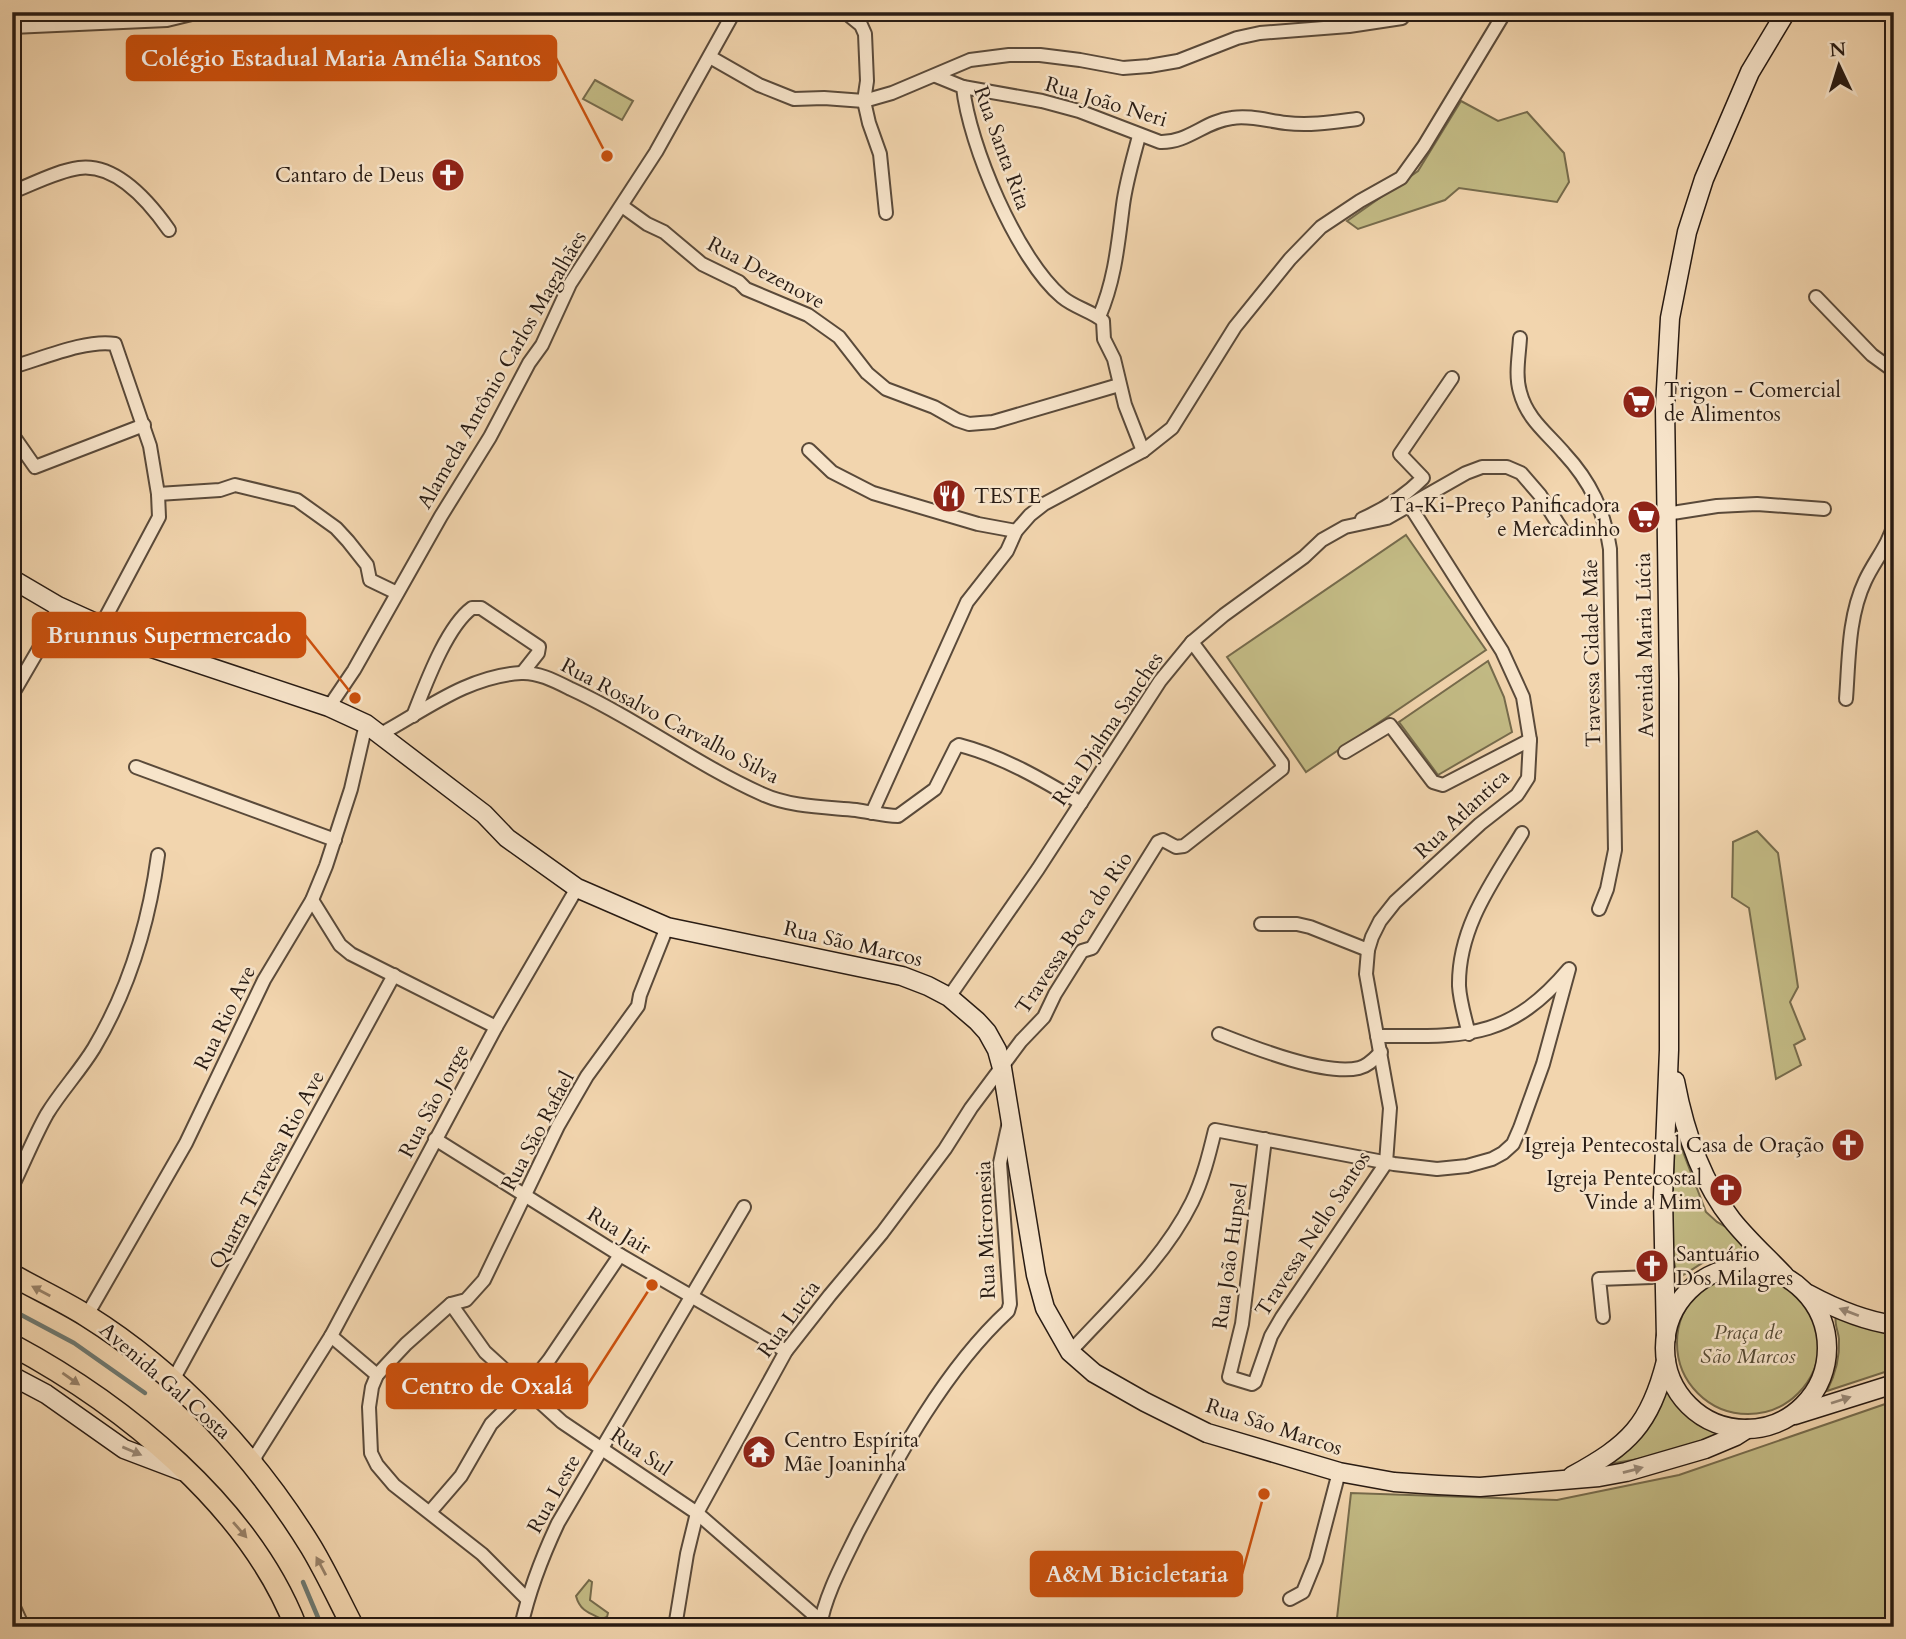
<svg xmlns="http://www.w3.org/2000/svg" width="1906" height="1639" font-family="Cardo,serif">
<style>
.green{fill:#c3bb85;stroke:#766b4c;stroke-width:2}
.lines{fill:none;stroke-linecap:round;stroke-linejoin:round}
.stream{stroke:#6e7971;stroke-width:4.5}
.street-casing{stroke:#5a4a3a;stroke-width:16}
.secondary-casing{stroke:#281b13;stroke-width:21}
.primary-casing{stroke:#281b13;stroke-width:24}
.street{stroke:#f7e4ca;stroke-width:12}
.secondary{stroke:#f7e4ca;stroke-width:18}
.primary{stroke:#f2d5ae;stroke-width:21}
.oneway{fill:#978168}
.oneway2{fill:#9a8a78}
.labels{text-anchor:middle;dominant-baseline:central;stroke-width:5;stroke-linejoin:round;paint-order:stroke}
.street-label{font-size:21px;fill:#281b13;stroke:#f7e4ca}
.poi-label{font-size:21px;fill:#281b13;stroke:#f7e4ca;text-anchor:end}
.park-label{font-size:21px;font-style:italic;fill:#564b35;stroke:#f7e4ca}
.leader{fill:none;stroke:#cb500d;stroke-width:2.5}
.callout-dot{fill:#cb500d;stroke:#f7e4ca;stroke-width:2.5}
.callout{fill:#cb500d;stroke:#cb500d;stroke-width:2.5}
.callout-label{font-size:23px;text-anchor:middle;font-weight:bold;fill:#fff}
</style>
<rect width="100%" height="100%" fill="#f2d5ae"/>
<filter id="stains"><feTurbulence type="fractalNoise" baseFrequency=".00286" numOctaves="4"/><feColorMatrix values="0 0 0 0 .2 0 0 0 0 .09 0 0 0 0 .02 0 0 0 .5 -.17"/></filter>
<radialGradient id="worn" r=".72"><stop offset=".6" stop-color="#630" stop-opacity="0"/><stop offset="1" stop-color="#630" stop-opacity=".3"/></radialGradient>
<g class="green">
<path d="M595,80L633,101L622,120L583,99Z"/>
<path d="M1461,101L1498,121L1527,112L1564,153L1569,182L1557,202L1459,188L1445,200L1358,229L1347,221L1418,171Z"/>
<path d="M1406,535L1486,650L1306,772L1227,657Z"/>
<path d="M1488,661L1504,697L1512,732L1438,775L1399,722Z"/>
<path d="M1757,831L1778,853L1798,987L1790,1002L1805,1039L1794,1045L1801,1065L1776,1079L1749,908L1732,897L1733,842Z"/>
<path d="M1675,1131L1706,1212L1717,1222L1728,1228L1746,1251C1712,1251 1705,1263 1678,1278L1671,1250Z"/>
<circle cx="1748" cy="1343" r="71"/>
<path d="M1836,1316L1894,1334V1369L1827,1391C1835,1375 1840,1357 1839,1339C1838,1330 1834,1324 1836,1316Z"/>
<path d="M1667,1387C1683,1410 1702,1423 1729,1432L1656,1456L1609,1464L1622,1454Z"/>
<path d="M1894,1401V1627H1336L1351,1493L1557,1500L1679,1475Z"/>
<path d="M589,1580L592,1582L590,1600L608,1613L607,1617L602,1619C589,1613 580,1611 576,1596Z"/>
</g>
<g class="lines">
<g class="stream">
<path d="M12,1310L74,1343L145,1393"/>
<path d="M303,1582L322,1627"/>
</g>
<defs>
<g id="street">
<path d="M845,12L861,25L865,34L867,81L864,101L869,123L880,154L886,213"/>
<path d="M12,27L167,20L200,12"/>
<path d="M710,57L759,85L794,99L824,98L864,101L892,93L970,60L1009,55H1040L1080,60L1123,68L1149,66L1178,61L1237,38L1260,33L1349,26L1402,18"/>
<path d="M936,76L963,87C969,145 1017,259 1062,297C1075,308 1094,312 1103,321L1104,339L1114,359L1125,405L1143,451"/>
<path d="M963,87L1042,101L1079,111L1160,142C1188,143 1205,121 1232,118C1250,115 1268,121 1286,123C1310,126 1334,122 1357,119"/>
<path d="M12,192C33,184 57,171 79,168C117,163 150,203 169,230"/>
<path d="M622,206L647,224L664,232L702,264L739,282L746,289L808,315L839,337L867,373L886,389L934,407L957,420L969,424L993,422L1119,385"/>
<path d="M1816,297L1872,355L1894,371"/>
<path d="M1099,317C1115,280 1118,244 1123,205C1126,182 1133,159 1139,136"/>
<path d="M1520,338C1519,356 1515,375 1520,392C1527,419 1547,433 1564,453C1591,482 1604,511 1610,549L1615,850L1607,889L1599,909"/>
<path d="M12,367C41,359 86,339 115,344L150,446L158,494L159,517L101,626"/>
<path d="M12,434L35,467L144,425"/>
<path d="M809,450L832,472L873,493L978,524L1016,531"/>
<path d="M158,494L220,490L235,485L297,500L336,528L348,541L367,565L370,580L397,593"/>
<path d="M1666,514L1717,506L1757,504L1824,509"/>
<path d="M1362,519C1385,509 1405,496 1423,478L1400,454L1452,378"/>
<path d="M12,695L44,640L58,606"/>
<path d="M1846,699C1849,660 1848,617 1865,581C1874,561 1889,545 1894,523"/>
<path d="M329,707L354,670L441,516L490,437L529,363L542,345L570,284L656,152L734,12"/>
<path d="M413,716C425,686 446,627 472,608H481L539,647L538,653L523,672"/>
<path d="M381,734C425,710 468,676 521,673C538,672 555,681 571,689C637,719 695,764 762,794C790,807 825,807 856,810C870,812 884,816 898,816L935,789L956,747L959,745C1002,756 1043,780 1081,803"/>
<path d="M1345,752L1390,725L1433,782L1443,785L1530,740"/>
<path d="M136,767L335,840"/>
<path d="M872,813L967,602L1007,551L1016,531L1030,515L1044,504L1143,451L1172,428L1235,327L1290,259L1321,227L1360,201L1401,178L1424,146L1505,12"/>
<path d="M312,900L340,945L351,954L496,1027"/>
<path d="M1261,924H1297L1310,927L1368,950"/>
<path d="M949,997L1038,869L1160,681L1192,642L1224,615L1304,557L1322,540L1345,527L1387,518L1466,473L1482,467H1507L1521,473L1540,495L1562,530"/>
<path d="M1219,1034C1252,1047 1324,1076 1359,1068C1368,1066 1374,1059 1381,1052"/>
<path d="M1469,1034C1465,1018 1460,1002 1459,986C1458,927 1493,881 1522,833"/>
<path d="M435,1139L620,1255L786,1351"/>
<path d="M1265,1139L1242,1324L1229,1377L1252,1384L1255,1382L1271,1336L1282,1317L1386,1163L1390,1108L1366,974L1368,950L1372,937L1380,921L1395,902L1480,824L1517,795L1528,778L1530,740L1523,697L1502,651L1410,506"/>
<path d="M12,1187C24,1163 34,1137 47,1114C61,1091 80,1071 94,1048C129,989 149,922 158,855"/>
<path d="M451,1304L485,1352L562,1422L697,1513L821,1621"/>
<path d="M87,1315L186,1143L264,980L312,900L326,866L351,789L366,724"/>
<path d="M1603,1317L1599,1279L1652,1277L1663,1263"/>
<path d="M331,1336L377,1375"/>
<path d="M1070,1352C1112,1306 1164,1259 1192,1202C1203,1179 1209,1155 1215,1130L1394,1164L1437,1169L1467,1166L1492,1159L1503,1153L1513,1144L1520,1128L1543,1064L1569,969C1508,1041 1465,1036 1377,1036"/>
<path d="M172,1382L394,975"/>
<path d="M254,1467L256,1455L331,1336L496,1027L577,888"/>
<path d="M430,1512L461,1476L491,1424L526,1389L549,1360L620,1255"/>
<path d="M527,1599L482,1554L394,1485L377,1465L371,1453L369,1407L372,1387L377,1375L406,1344L451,1304L466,1300L484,1280L558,1126L587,1076L638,1006L640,995L667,927"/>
<path d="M1290,1599L1303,1592L1316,1560L1339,1472"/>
<path d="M12,1603L23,1627"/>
<path d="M521,1627C529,1590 542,1557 558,1523L744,1207"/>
<path d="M675,1627L687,1554L697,1513L786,1351L830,1295L882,1233L945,1149L971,1108L1021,1041L1044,1017L1055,994L1082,951L1092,948L1158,842L1163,840L1176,847L1184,846L1282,769V763L1192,642"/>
<path d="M820,1627C824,1597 845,1559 858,1532C898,1456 945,1369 1008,1311L1010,1304L1000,1163L1009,1122"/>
</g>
<g id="secondary">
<path d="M12,579L58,606L149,647L329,707L366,724L484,814L507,838L577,888L667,927L902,976L928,986L949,997L977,1021L987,1032L997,1050L1002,1068L1036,1275L1045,1308L1070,1352L1094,1373L1145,1402L1207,1433L1339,1472L1394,1482L1438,1485L1480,1487L1599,1477L1626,1472L1705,1449L1736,1436L1747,1429"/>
<path d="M1675,1081C1684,1129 1701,1181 1732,1220C1748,1240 1767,1257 1784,1275"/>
<circle cx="1746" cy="1348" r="81"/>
<path d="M1808,1294C1834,1308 1865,1321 1894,1325"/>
<path d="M1666,1338L1663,1197L1669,1050V678L1665,407L1670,318L1687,232L1704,179L1750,72L1786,12"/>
<path d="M12,1376L46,1394L124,1449L182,1471"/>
<path d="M1795,1415L1894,1384"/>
<path d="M1572,1476C1629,1445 1650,1425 1666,1361"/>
</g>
<g id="primary">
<path d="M12,1275C37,1289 63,1301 87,1316C178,1373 255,1456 311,1547C326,1572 339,1600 353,1627"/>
<path d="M12,1345C124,1405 249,1506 296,1627"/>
</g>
</defs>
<use href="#street" class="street-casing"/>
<use href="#secondary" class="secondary-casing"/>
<use href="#primary" class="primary-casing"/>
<use href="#street" class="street"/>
<use href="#secondary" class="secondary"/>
<use href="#primary" class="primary"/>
</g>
<defs><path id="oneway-solid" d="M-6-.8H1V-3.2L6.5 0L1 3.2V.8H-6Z" transform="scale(1.75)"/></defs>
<g class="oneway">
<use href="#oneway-solid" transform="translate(41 1291) rotate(-152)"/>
<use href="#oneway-solid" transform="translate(71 1379) rotate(35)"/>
<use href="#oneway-solid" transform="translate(240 1530) rotate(49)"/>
<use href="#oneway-solid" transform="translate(321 1566) rotate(-118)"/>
</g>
<g class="oneway2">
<use href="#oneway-solid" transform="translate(1849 1312) rotate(-159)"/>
<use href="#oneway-solid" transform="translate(1841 1400) rotate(-18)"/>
<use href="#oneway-solid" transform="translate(132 1451) rotate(23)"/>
<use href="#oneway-solid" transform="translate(1633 1470) rotate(-15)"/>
</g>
<defs>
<symbol id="church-disc" viewBox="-11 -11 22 22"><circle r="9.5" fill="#8f2418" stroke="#f7e4ca"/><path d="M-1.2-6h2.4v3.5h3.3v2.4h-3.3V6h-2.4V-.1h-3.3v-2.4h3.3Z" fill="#fff"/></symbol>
<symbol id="supermarket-disc" viewBox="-11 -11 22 22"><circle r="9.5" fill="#8f2418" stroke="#f7e4ca"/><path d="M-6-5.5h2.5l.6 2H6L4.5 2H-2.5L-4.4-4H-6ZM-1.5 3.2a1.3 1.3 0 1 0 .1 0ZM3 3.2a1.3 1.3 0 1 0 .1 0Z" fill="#fff"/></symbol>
<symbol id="restaurant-disc" viewBox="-11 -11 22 22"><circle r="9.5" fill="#8f2418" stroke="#f7e4ca"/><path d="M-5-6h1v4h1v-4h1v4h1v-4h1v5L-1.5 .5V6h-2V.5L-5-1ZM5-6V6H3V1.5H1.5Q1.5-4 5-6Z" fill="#fff"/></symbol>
<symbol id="temple-disc" viewBox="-11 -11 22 22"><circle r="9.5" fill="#8f2418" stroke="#f7e4ca"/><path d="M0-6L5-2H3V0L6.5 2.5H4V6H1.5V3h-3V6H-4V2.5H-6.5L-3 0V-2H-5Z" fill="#fff"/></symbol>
</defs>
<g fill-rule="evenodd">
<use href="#church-disc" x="429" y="156" width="38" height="38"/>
<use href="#supermarket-disc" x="1620" y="383" width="38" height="38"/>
<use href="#restaurant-disc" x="930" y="477" width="38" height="38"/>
<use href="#supermarket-disc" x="1625" y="498" width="38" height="38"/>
<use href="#church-disc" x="1829" y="1126" width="38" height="38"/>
<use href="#church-disc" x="1707" y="1171" width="38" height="38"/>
<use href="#church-disc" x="1633" y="1247" width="38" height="38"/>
<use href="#temple-disc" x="740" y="1433" width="38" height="38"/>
</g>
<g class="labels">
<g class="street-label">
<text transform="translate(1106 102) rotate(17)">Rua João Neri</text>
<text transform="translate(1002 148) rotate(70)">Rua Santa Rita</text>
<text transform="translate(766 273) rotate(28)">Rua Dezenove</text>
<text transform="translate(502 370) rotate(-60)">Alameda Antônio Carlos Magalhães</text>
<text transform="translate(1645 645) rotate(-91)">Avenida Maria Lúcia</text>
<text transform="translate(1592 653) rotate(-91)">Travessa Cidade Mãe</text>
<text transform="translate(670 721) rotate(28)">Rua Rosalvo Carvalho Silva</text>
<text transform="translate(1108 729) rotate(-56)">Rua Djalma Sanches</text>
<text transform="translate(1462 814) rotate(-43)">Rua Atlantica</text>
<text transform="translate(1074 933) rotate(-56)">Travessa Boca do Rio</text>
<text transform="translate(853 944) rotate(13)">Rua São Marcos</text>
<text transform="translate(225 1018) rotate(-64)">Rua Rio Ave</text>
<text transform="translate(434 1101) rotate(-62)">Rua São Jorge</text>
<text transform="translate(538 1131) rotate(-62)">Rua São Rafael</text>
<text transform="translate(267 1170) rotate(-62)">Quarta Travessa Rio Ave</text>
<text transform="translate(986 1230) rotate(-92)">Rua Micronesia</text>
<text transform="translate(619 1231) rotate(32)">Rua Jair</text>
<text transform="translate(1313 1234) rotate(-57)">Travessa Nello Santos</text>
<text transform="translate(1230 1256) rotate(-82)">Rua João Hupsel</text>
<text transform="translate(789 1319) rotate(-54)">Rua Lucia</text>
<text transform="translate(165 1381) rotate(41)">Avenida Gal Costa</text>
<text transform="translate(1274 1427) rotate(18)">Rua São Marcos</text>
<text transform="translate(641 1452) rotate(34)">Rua Sul</text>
<text transform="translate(554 1494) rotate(-61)">Rua Leste</text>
</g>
<g class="poi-label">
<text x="424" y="175">Cantaro de Deus</text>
<text x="1664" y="390" text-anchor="start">Trigon - Comercial<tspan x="1664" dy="24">de Alimentos</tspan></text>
<text x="974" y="496" text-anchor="start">TESTE</text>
<text x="1620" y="505">Ta-Ki-Preço Panificadora<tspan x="1620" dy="24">e Mercadinho</tspan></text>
<text x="1824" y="1145">Igreja Pentecostal Casa de Oração</text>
<text x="1702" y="1178">Igreja Pentecostal<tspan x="1702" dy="24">Vinde a Mim</tspan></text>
<text x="1676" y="1254" text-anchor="start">Santuário<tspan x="1676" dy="24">Dos Milagres</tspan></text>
<text x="784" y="1440" text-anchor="start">Centro Espírita<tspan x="784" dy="24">Mãe Joaninha</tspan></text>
</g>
<g class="park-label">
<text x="1748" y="1332">Praça de<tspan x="1748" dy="24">São Marcos</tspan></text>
</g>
</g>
<path class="leader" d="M607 156L556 58M355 698L305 635M652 1285L587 1386M1264 1494L1242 1574"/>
<g class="callout-dot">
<circle cx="607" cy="156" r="7"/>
<circle cx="355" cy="698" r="7"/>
<circle cx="652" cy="1285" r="7"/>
<circle cx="1264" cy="1494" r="7"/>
</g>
<g class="callout">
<rect x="127" y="36" width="429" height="44" rx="7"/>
<rect x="33" y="613" width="272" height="44" rx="7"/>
<rect x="387" y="1364" width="200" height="44" rx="7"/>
<rect x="1031" y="1552" width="211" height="44" rx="7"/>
</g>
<g class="callout-label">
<text x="341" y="66">Colégio Estadual Maria Amélia Santos</text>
<text x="169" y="643">Brunnus Supermercado</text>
<text x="487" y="1394">Centro de Oxalá</text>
<text x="1137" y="1582">A&amp;M Bicicletaria</text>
</g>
<rect width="1906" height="1639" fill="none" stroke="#f2d5ae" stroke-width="42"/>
<rect x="14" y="14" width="1878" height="1611" fill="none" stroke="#281b13" stroke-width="3.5"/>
<rect x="21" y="21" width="1864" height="1597" fill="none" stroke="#281b13" stroke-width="2"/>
<g transform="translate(1839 66) rotate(356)" stroke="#f7e4ca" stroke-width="5" paint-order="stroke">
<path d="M0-5L12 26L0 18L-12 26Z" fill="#281b13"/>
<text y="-10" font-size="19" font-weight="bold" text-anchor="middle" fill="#281b13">N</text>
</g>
<rect width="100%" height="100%" filter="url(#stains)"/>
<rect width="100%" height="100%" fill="url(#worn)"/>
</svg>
